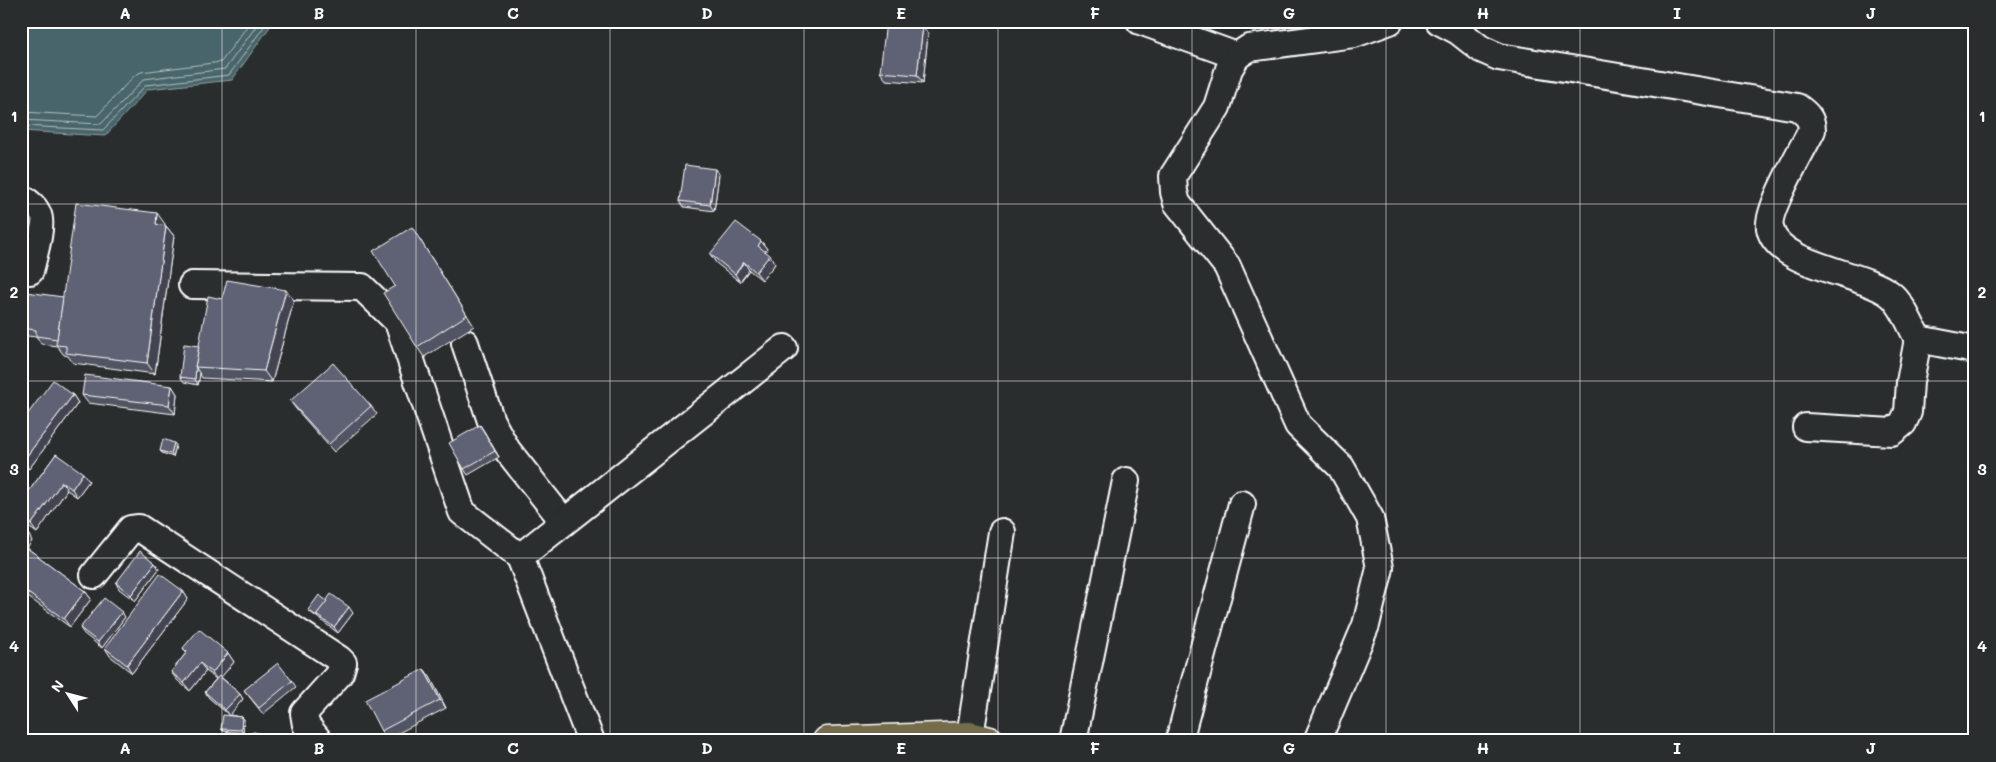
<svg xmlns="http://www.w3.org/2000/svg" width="1996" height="762" font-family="Mali,sans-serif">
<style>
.water{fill:#47656a;stroke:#91a3a6}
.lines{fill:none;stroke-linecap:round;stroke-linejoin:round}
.shore{stroke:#b5c1c3;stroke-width:1}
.minor-casing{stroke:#fff;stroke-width:30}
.major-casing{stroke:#fff;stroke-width:31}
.minor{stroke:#2a2d2e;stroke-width:26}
.major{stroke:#746c4b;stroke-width:28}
.wall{fill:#515464;stroke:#fff}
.shaded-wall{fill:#424551;stroke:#fff}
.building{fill:#5e6274;stroke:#fff}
.grid{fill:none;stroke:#fff;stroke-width:1;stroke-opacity:0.55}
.neatline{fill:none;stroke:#fff;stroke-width:2}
.grid-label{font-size:16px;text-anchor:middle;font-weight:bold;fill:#fff}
</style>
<rect width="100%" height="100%" fill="#2a2d2e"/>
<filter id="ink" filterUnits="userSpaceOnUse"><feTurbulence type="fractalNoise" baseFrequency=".02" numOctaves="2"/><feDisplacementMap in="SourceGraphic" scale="10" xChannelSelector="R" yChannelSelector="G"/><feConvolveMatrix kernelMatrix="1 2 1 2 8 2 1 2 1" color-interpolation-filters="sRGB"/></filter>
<g filter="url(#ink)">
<path class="water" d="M21,21H274L232,80L148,89L105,136L21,131Z"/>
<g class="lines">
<g class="shore">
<path d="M21,112L97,116L134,76L141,72L221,62L251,21"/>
<path d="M21,120L101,124L144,79L225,69L260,21"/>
<path d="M21,126L103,130L146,85L229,75L268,21"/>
</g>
<defs>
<g id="minor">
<path d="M1140,21L1237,56"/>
<path d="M1439,21L1458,31L1481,49L1499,57L1797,107C1807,114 1812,119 1812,130C1803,148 1766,211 1770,228C1777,266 1862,272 1890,294C1903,304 1910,325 1918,339L1975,350"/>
<path d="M21,198C29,202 35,207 38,215C43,226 33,258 30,271"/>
<path d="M192,285L362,287L398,322L462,512L520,557L591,741"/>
<path d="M465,343L491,421L507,450L564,522"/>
<path d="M1806,427L1892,432L1903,423L1908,412L1910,382L1918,339"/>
<path d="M520,557L784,348"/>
<path d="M94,575L131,529L139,528L339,659L343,663L340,673L304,713L306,725L319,741"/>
<path d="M970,736L1002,532"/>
<path d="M1073,741L1126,481"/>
<path d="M1179,741L1242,504"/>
<path d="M1317,741L1366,625L1380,568L1370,518L1341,467L1298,425L1227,266L1177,203L1174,192L1173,176L1217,107L1229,69L1237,56L1249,48L1354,34L1390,21"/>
</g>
<path id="major" d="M827,741L970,736L990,741"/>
</defs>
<use href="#minor" class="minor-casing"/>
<use href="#major" class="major-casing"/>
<use href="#minor" class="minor"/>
<use href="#major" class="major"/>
</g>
<g class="wall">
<path d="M923,26L928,34L923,83L886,80L880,72Z"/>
<path d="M719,174L714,211L684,207L680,201Z"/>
<path d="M165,224L164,226H166L174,236L155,374L73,363L68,356L64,355L57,346L41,344L37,337L27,336L21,328V325L63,297Z"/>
<path d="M419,238L474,326L424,357L417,347L395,286Z"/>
<path d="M761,241L767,249L765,252L775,264L762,280L749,270L740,282L716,263L710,254Z"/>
<path d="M222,299L294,300L272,382L202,378L200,374L198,385L184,382L180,377L199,346Z"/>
<path d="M172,386L177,394L175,414L88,403L82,395Z"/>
<path d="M73,395L78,403L29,469L21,464V423Z"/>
<path d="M290,401L371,406L377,414L334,452L296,409Z"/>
<path d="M480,425L499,457L468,475L464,469Z"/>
<path d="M176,445L173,457L162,453L160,451Z"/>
<path d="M56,454L89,481L77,497L67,490L37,533L21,522V502Z"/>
<path d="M21,530L32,541L27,548L85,591L91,599L70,627L21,592Z"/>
<path d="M155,563L159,569L135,601L119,589L116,583Z"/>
<path d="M183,591L188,599L132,673L110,656L105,648Z"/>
<path d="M327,601L353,613L338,633L310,612L308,610Z"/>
<path d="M125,617L102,648L84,634L80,628Z"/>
<path d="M183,648L228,653L234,662L221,677L240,694L243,699L229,715L242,717L244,719L243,733L223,731L221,729L229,715L209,698L205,692L216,679L206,671L190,691L177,680L171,672L186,653Z"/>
<path d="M424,669L430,677L446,708L387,739L381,731Z"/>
<path d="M292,681L296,687L263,714L244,690Z"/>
</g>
<g class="shaded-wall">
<path d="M923,26L928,34L923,83L917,75Z"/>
<path d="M715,169L719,174L714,211L710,205Z"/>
<path d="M157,213L165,224L163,235L156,224Z"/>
<path d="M28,214L32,220L24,264L21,260V250Z"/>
<path d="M166,226L174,236L155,374L147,363Z"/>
<path d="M761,241L767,249L763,254L758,246Z"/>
<path d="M770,255L775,264L762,280L756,272Z"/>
<path d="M744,262L749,270L740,282L735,274Z"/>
<path d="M286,290L294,300L272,382L264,371Z"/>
<path d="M196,368L200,374L198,385L195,379Z"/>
<path d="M172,386L177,394L175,414L169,405Z"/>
<path d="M73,395L78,403L29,469L23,461Z"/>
<path d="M480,425L484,431L499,457L495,451Z"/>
<path d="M174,443L176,445L173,457L171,454Z"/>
<path d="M83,473L89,481L77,497L72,489Z"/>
<path d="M62,482L67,490L37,533L31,525Z"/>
<path d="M29,535L32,541L21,557V546Z"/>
<path d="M155,563L159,569L135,601L131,595Z"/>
<path d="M85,591L91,599L70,627L64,619Z"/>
<path d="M183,591L188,599L132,673L127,665Z"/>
<path d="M349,607L353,613L338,633L334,627Z"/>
<path d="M122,612L125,617L102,648L98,642Z"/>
<path d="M228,653L234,662L218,681L212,673Z"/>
<path d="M200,663L206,671L190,691L184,683Z"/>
<path d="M424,669L430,677L446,708L440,700Z"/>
<path d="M240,694L243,699L229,716L225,710Z"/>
<path d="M242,717L244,719L243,733L241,730Z"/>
</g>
<g class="building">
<path d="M886,22L923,26L917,75L880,72Z"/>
<path d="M685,165L715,169L710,205L680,201Z"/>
<path d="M76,203L157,213L156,224L166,226L147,363L66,353V346L56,345Z"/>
<path d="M21,213L28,214L21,250Z"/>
<path d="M736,222L761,241L758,246L770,255L756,272L744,262L735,274L710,254Z"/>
<path d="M412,227L467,315L417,347L383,293L395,286L373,251Z"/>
<path d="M227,280L286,290L264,371L195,367L208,296L222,299Z"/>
<path d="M26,292L63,297L57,339L36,336V330L21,328Z"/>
<path d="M184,344L199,346L195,367L196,368L195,379L180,377Z"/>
<path d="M333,363L371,406L329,444L290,401Z"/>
<path d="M85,375L172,386L169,405L82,395Z"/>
<path d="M53,380L73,395L23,461L21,460V423Z"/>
<path d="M480,425L495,451L464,469L449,443Z"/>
<path d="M163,439L174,443L171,454L160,451Z"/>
<path d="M56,454L83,473L72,489L62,482L31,525L21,518V502Z"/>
<path d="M21,530L29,535L21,546Z"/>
<path d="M27,548L85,591L64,619L21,588V555Z"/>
<path d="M140,551L155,563L131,595L116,583Z"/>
<path d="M160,574L183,591L127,665L105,648Z"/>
<path d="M331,594L349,607L334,627L316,615Z"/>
<path d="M319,595L327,601L316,615L318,617L308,610Z"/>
<path d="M104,598L122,612L98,642L80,628Z"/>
<path d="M199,629L228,653L212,673L200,663L184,683L171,672L187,652L183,648Z"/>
<path d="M278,663L292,681L259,708L244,690Z"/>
<path d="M424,669L440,700L381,731L365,700Z"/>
<path d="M219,676L240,694L225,710L205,692Z"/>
<path d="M223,715L242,717L241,730L221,729Z"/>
<path d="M254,732L272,737L274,741H231Z"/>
</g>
</g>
<path class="grid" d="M222,21V741M416,21V741M610,21V741M804,21V741M998,21V741M1192,21V741M1386,21V741M1580,21V741M1774,21V741M21,204H1975M21,381H1975M21,558H1975"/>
<rect width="1996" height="762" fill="none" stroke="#2a2d2e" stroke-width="55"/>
<g transform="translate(68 694) rotate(306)" stroke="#2a2d2e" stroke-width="4" paint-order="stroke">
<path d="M0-4L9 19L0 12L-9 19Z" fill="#ffffff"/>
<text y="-8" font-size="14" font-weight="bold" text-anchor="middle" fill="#ffffff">N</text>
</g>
<rect x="28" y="28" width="1940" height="706" class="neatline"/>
<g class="grid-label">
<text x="125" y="19">A</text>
<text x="319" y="19">B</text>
<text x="513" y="19">C</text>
<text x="707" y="19">D</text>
<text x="901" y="19">E</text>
<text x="1095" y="19">F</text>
<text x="1289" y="19">G</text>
<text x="1483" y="19">H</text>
<text x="1677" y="19">I</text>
<text x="1871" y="19">J</text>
<text x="14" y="122">1</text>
<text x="1982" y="122">1</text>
<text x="14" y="298">2</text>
<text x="1982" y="298">2</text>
<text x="14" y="475">3</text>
<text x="1982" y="475">3</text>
<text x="14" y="652">4</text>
<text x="1982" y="652">4</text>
<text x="125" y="754">A</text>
<text x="319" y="754">B</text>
<text x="513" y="754">C</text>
<text x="707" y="754">D</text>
<text x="901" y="754">E</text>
<text x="1095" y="754">F</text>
<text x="1289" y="754">G</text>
<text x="1483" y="754">H</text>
<text x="1677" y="754">I</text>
<text x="1871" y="754">J</text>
</g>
</svg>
